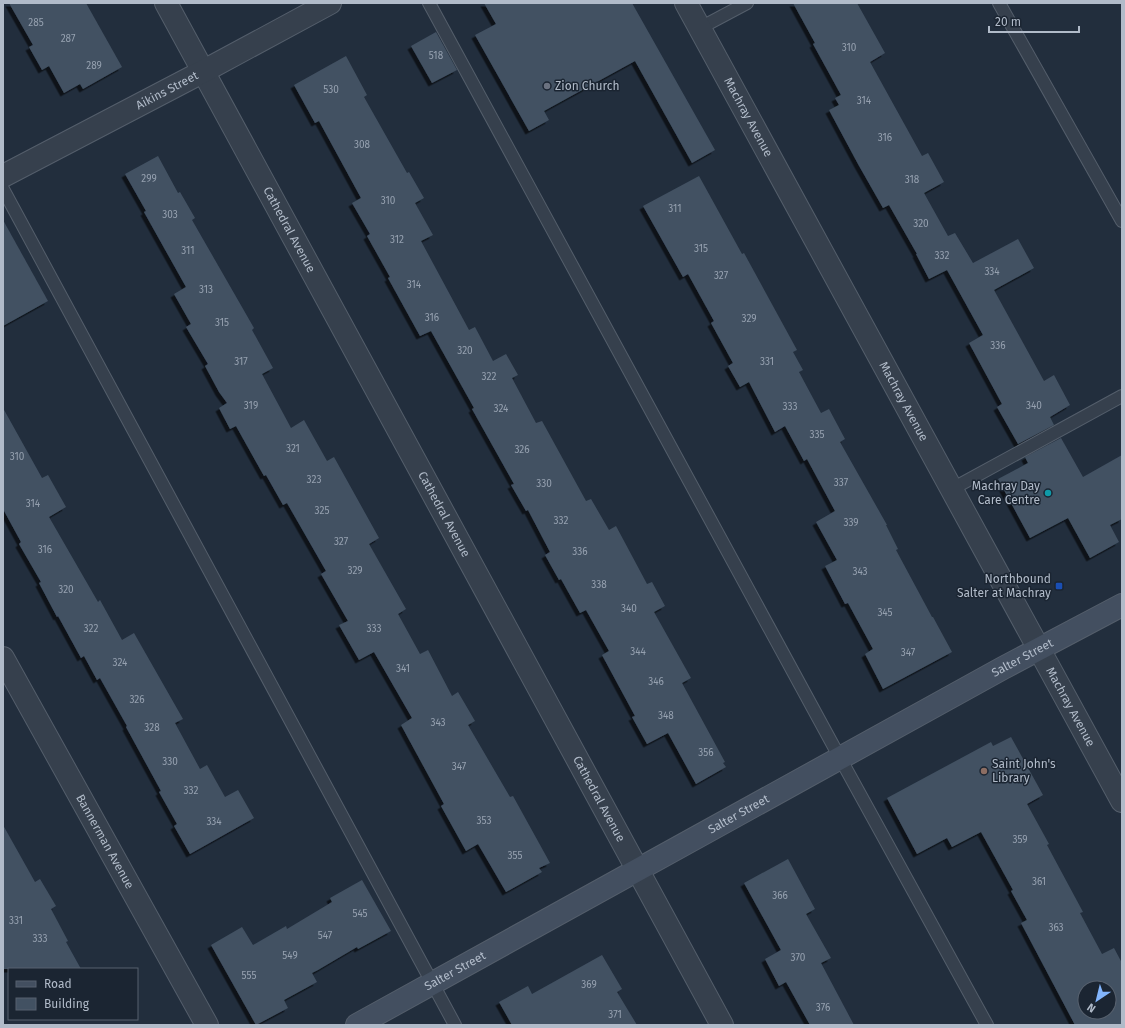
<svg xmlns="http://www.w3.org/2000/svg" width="1125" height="1028" font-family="'Fira Sans',sans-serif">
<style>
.building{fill:#425162;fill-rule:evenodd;filter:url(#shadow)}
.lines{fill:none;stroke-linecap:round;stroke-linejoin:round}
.lane-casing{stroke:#545e6b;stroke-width:14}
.street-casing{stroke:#545e6b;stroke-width:24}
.secondary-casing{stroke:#545e6b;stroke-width:24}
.lane{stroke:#36404d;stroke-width:12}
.street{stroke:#36404d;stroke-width:22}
.secondary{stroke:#434f60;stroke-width:22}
.worship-dot{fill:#6b7280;stroke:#1b2532;stroke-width:1.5}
.culture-dot{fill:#0f9aa8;stroke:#1b2532;stroke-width:1.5}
.transit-dot{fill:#1a4fb4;stroke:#1b2532;stroke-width:1.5}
.education-dot{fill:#8d6e63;stroke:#1b2532;stroke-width:1.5}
.labels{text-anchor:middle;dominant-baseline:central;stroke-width:3;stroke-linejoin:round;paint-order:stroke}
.number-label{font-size:10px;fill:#95a0af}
.poi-label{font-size:12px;fill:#b1bbc9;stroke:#1b2532;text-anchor:start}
.street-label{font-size:12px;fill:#b1bbc9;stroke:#1b2532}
</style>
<defs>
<filter id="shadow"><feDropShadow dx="-3.5" dy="3.5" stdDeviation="0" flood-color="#0009"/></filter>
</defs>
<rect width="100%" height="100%" fill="#222e3d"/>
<g class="building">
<path d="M9,3H86L122,67L83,89L80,84L64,93L49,66L42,70L29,47L33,45Z"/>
<path d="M484,3H632L715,150L692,163L635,61L544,111L549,120L529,131L475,35L496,24Z"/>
<path d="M793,3H857L885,53L870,62L922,156L928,153L944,182L924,193L948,236L955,233L973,263L1018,239L1034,268L994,290L1044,381L1054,375L1070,405L1050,417L1054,425L1018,444L997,407L1002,404L969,343L983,335L947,270L929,279L916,254H917L889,205L883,208L858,164L829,110L839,105L835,98L841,95L813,44L815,43Z"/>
<path d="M436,32L457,70L432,83L411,46Z"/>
<path d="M346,56L367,95L364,97L407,173L409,172L424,198L415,203L433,235L421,241L469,330L475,327L493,361L506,354L518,375L512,378L536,423L542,421L586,501L591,499L609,530L616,526L647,584L652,582L665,606L654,612L691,678L682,683L725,762L723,763L726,767L696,784L668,733L647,744L632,717L635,716L602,655L609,651L586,610L580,613L561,579L559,580L545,555L550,552L528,510L526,511L511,485L514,484L472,409L474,408L431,331L420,336L388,278L390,277L367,236L370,234L352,203L361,198L319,121L315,123L294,85Z"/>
<path d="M158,156L178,193L180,192L195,218L192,220L254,328L252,330L273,368L262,374L291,428L304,420L327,461L334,457L379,538L369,544L406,609L398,614L420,654L428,650L452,696L458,692L475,721L468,725L510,797L513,796L550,863L539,868L542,872L506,892L478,844L466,851L441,806L444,804L401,725L412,718L374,652L359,660L339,625L348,621L321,574L326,571L287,503L283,505L266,475L264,476L236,426L230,429L219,408L227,403L219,392L205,366L208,364L186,327L191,324L174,294L186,287L144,212L146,211L125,174Z"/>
<path d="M699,176L742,254L744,253L797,350L793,352L803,370L799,372L821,413L829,409L845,439L840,442L887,525H886L898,549L896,550L932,617H933L952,652L883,689L865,654L873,649L848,603L845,604L825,566L837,560L816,522L835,511L807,459L804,461L785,426L775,432L749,382L740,387L728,366L733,363L711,323L714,321L688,274L683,277L643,206Z"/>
<path d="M3,220L48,301L3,326Z"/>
<path d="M3,408L42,478L48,475L66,507L49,517L98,602L100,600L122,640L134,633L183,719L175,723L200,769L207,765L225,797L238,790L254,818L190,854L174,826L177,824L159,792L161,791L126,727L127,726L100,678L97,680L84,656L81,658L58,616L57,617L39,583L41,582L19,544L21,542L3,509Z"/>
<path d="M1061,438L1083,477L1122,455V519L1110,525L1119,542L1090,558L1068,518L1030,538L998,479L1028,463L1025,457Z"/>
<path d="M1011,737L1043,795L1027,804L1049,844L1047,845L1083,912L1080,913L1102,954L1114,948L1122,963V1025H1075L1021,923L1027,920L1011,891L1013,890L981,832L952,847L947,838L917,854L887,798L991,742L993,746ZM1085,988H1109V1012H1085Z"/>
<path d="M3,825L35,882L40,879L56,906L51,909L68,941L66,942L81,969H3Z"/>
<path d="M788,859L815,909L806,914L831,958L821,963L854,1025H810L786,982L779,986L765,959L781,950L744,883Z"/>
<path d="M362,880L391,931L358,949L357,947L318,970L312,973L317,982L284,1000L288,1008L256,1025L211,945L242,927L253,945L286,926L287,929L332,902L330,898Z"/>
<path d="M602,955L622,989L617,992L637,1025H512L499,1002L528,986L532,994Z"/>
</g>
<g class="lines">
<defs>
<g id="lane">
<path d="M429,3L840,758L987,1025"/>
<path d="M999,3L1122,221"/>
<path d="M700,28L747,3"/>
<path d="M3,189L455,1025"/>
<path d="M952,489L1122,396"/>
</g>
<g id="street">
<path id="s1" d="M166,3L722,1025"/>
<path id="s2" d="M686,3L1122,801"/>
<path id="s3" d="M3,176L204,71L330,3"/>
<path id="s4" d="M3,658L207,1025"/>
</g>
<g id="secondary">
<path id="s5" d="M357,1025L1003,668L1122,605"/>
</g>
</defs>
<use href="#lane" class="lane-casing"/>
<use href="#street" class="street-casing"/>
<use href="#secondary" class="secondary-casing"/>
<use href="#lane" class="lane"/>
<use href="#street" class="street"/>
<use href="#secondary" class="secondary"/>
</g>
<circle class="worship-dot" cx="547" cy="86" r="4"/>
<circle class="culture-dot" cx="1048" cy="493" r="4"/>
<rect class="transit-dot" x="1055" y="582" width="8" height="8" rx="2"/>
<circle class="education-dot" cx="984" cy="771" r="4"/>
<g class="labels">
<g class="number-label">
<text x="36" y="23">285</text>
<text x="68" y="39">287</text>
<text x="849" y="48">310</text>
<text x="436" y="56">518</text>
<text x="94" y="66">289</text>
<text x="331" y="90">530</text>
<text x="864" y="101">314</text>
<text x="885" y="138">316</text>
<text x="362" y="145">308</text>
<text x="149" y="179">299</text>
<text x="912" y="180">318</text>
<text x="388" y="201">310</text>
<text x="675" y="209">311</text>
<text x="170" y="215">303</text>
<text x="921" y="224">320</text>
<text x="397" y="240">312</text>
<text x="701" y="249">315</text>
<text x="188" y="251">311</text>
<text x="942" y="256">332</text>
<text x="992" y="272">334</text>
<text x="721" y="276">327</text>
<text x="414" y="285">314</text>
<text x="206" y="290">313</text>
<text x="432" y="318">316</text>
<text x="749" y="319">329</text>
<text x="222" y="323">315</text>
<text x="998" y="346">336</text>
<text x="465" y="351">320</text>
<text x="241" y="362">317</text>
<text x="767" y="362">331</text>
<text x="489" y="377">322</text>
<text x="251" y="406">319</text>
<text x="1034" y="406">340</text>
<text x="790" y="407">333</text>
<text x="501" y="409">324</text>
<text x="817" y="435">335</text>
<text x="293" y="449">321</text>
<text x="522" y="450">326</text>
<text x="17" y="457">310</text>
<text x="314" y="480">323</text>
<text x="841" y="483">337</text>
<text x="544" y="484">330</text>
<text x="33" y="504">314</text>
<text x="322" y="511">325</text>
<text x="561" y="521">332</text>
<text x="851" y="523">339</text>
<text x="341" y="542">327</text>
<text x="45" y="550">316</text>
<text x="580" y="552">336</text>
<text x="355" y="571">329</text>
<text x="860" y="572">343</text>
<text x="599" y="585">338</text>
<text x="66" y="590">320</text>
<text x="629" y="609">340</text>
<text x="885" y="613">345</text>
<text x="91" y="629">322</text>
<text x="374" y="629">333</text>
<text x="638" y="652">344</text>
<text x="908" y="653">347</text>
<text x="120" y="663">324</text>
<text x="403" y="669">341</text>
<text x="656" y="682">346</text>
<text x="137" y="700">326</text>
<text x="666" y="716">348</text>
<text x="438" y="723">343</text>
<text x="152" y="728">328</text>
<text x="706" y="753">356</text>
<text x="170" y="762">330</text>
<text x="459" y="767">347</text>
<text x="191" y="791">332</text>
<text x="484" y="821">353</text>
<text x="214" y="822">334</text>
<text x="1020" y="840">359</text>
<text x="515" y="856">355</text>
<text x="1039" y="882">361</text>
<text x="780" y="896">366</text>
<text x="360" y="914">545</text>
<text x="16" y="921">331</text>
<text x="1056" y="928">363</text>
<text x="325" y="936">547</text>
<text x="40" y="939">333</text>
<text x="290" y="956">549</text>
<text x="798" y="958">370</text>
<text x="249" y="976">555</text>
<text x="589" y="985">369</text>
<text x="823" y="1008">376</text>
<text x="615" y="1015">371</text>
</g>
<g class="poi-label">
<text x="555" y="86">Zion Church</text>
<text x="1040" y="486" text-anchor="end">Machray Day<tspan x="1040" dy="14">Care Centre</tspan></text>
<text x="1051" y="579" text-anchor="end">Northbound<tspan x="1051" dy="14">Salter at Machray</tspan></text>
<text x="992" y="764">Saint John's<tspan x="992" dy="14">Library</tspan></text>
</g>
<g class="street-label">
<text stroke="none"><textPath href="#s3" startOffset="185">Aikins Street</textPath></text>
<text stroke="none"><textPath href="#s2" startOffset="130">Machray Avenue</textPath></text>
<text stroke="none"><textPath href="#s1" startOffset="258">Cathedral Avenue</textPath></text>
<text stroke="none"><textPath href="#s2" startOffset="454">Machray Avenue</textPath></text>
<text stroke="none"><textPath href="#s1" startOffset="582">Cathedral Avenue</textPath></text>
<text stroke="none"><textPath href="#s5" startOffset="760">Salter Street</textPath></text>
<text stroke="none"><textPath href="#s2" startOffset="802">Machray Avenue</textPath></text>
<text stroke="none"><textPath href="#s1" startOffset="906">Cathedral Avenue</textPath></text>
<text stroke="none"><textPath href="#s5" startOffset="436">Salter Street</textPath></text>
<text stroke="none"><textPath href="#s4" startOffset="210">Bannerman Avenue</textPath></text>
<text stroke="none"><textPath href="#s5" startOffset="112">Salter Street</textPath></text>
</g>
</g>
<rect width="1125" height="1028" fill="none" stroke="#b1bbc9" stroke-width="8"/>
<rect x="8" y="968" width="130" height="52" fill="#1b2532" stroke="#57616e"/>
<rect x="16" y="981" width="20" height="6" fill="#434f60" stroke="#57616e"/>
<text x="44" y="988" font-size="12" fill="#b1bbc9">Road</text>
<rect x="16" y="998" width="20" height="12" fill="#425162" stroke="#57616e"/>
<text x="44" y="1008" font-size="12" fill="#b1bbc9">Building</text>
<g transform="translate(1097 1000) rotate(215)"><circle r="19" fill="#1b2532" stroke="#57616e"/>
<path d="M0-3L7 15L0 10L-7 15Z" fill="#82b5fd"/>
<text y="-6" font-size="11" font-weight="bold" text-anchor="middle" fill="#b1bbc9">N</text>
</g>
<path d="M989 26v6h90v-6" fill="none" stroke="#b1bbc9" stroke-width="2"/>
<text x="995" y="26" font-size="12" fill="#b1bbc9" stroke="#1b2532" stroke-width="3" paint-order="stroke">20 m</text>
</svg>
